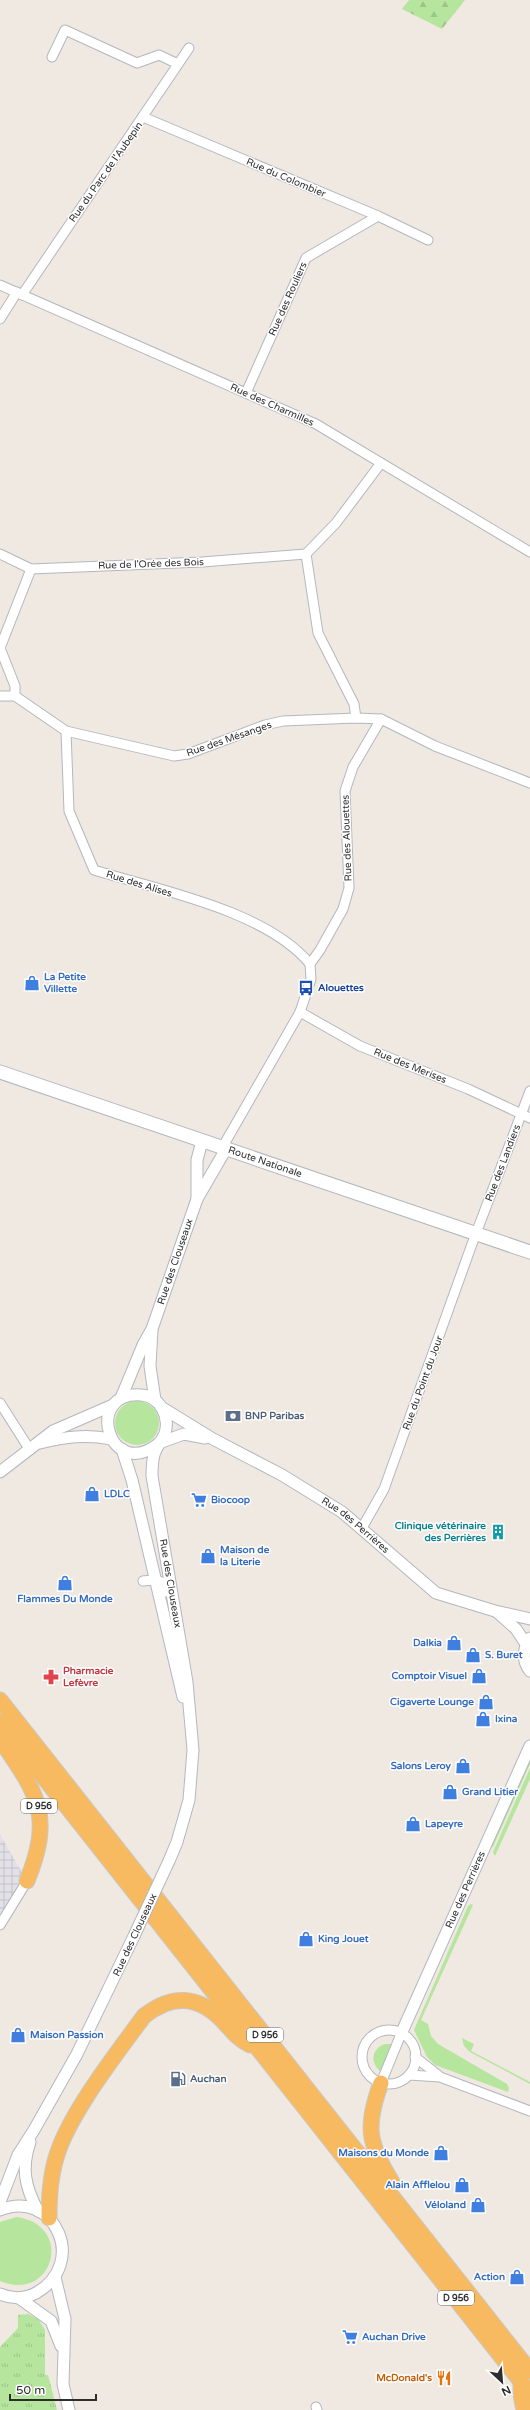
<svg xmlns="http://www.w3.org/2000/svg" width="530" height="2410" font-family="'Varela Round',sans-serif">
<style>
.industrial{fill:url(#industrial-grid)}
.grass{fill:#b6e59e}
.forest{fill:url(#forest-firs)}
.park{fill:url(#park-tufts)}
.lines{fill:none;stroke-linecap:round;stroke-linejoin:round}
.minor-casing{stroke:#b4b7c1;stroke-width:11}
.tertiary-casing{stroke:#b4b7c1;stroke-width:13}
.secondary-casing{stroke:#b4b7c1;stroke-width:15}
.trunk-casing{stroke:#c9c9c9;stroke-width:17}
.minor{stroke:#fff;stroke-width:9}
.tertiary{stroke:#fff;stroke-width:11}
.secondary{stroke:#fff;stroke-width:13}
.trunk{stroke:#f8ba60;stroke-width:15}
.tertiary-bridge-casing{stroke:#b4b7c1;stroke-width:13;stroke-linecap:butt}
.tertiary-bridge{stroke:#fff;stroke-width:11}
.labels{text-anchor:middle;dominant-baseline:central;stroke-width:3;stroke-linejoin:round;paint-order:stroke}
.shield{fill:#fff;stroke:#6d6d6d;stroke-width:1}
.shield-label{font-size:9px;font-weight:bold;fill:#2e2e2e}
.street-label{font-size:10px;fill:#2e2e2e;stroke:#fff}
.shop-label{font-size:10px;font-weight:bold;fill:#366cbe;stroke:#fff;text-anchor:start}
.transit-label{font-size:10px;font-weight:bold;fill:#164399;stroke:#fff;text-anchor:start}
.service-label{font-size:10px;font-weight:bold;fill:#4e5e75;stroke:#fff;text-anchor:start}
.culture-label{font-size:10px;font-weight:bold;fill:#0d838f;stroke:#fff;text-anchor:end}
.health-label{font-size:10px;font-weight:bold;fill:#be3a42;stroke:#fff;text-anchor:start}
.food-label{font-size:10px;font-weight:bold;fill:#c56008;stroke:#fff;text-anchor:end}
</style>
<defs>
<pattern id="industrial-grid" width="8" height="8" patternUnits="userSpaceOnUse"><rect width="8" height="8" fill="#e3e1e8"/><path d="M0 4h8M4 0v8" fill="none" stroke="#c3c1c7"/></pattern>
<pattern id="forest-firs" width="22" height="20" patternUnits="userSpaceOnUse"><rect width="22" height="20" fill="#b6e59e"/><path d="M5 1l3.5 6h-7zM16 11l3.5 6h-7z" fill="#9dc588"/></pattern>
<pattern id="park-tufts" width="24" height="20" patternUnits="userSpaceOnUse"><rect width="24" height="20" fill="#b6e59e"/><path d="M3 7l-1-3M5 7V3M7 7l1-3M15 17l-1-3M17 17v-4M19 17l1-3" fill="none" stroke="#9dc588"/></pattern>
</defs>
<rect width="100%" height="100%" fill="#efe9e1"/>
<path class="industrial" d="M0,1835L27,1881L0,1925Z"/>
<g class="grass">
<circle cx="137" cy="1423" r="22"/>
<path d="M530,1759V1764L493,1847H491Z"/>
<path d="M530,1768V1779L495,1856L493,1852Z"/>
<path d="M471,1904L473,1905L421,2020L428,2024L431,2036L438,2044L507,2084L509,2088L508,2092L435,2065L427,2057L414,2030L468,1906Z"/>
<path d="M462,2038L474,2044L471,2051L530,2082V2084L470,2052L464,2046Z"/>
<path d="M384,2044H394L381,2072C370,2063 371,2050 384,2044Z"/>
<path d="M17,2217C75,2226 53,2303 0,2281V2222Z"/>
</g>
<path class="forest" d="M409,0H465L442,29L402,9Z"/>
<path class="park" d="M28,2314L38,2319L45,2330V2375H48L57,2410H0V2347L18,2328V2315Z"/>
<g class="lines">
<defs>
<g id="minor">
<path d="M52,57L65,30L137,63L159,55L178,64"/>
<path d="M143,117L378,216L428,240"/>
<path d="M0,285L316,424L530,552"/>
<path d="M22,295L189,48"/>
<path d="M0,319L17,292"/>
<path d="M246,393L306,258L378,216"/>
<path d="M0,554L31,569L202,562L306,554"/>
<path d="M306,554L318,633L354,704L356,718"/>
<path d="M306,554L336,523L381,463"/>
<path d="M0,696H15L66,731L174,756L188,754L265,725L283,721L356,718L381,719L435,746L530,783"/>
<path d="M15,696V686L0,648L31,569"/>
<path d="M66,731L69,811L94,870C159,890 267,911 310,964"/>
<path d="M300,1012L360,1046L468,1089L530,1118"/>
<path d="M222,1148L300,1012L311,979L310,964L320,950L343,909L349,888L345,791L353,767L381,719"/>
<path d="M0,1403L30,1450"/>
<path d="M362,1528L384,1489L472,1244L530,1091"/>
<path d="M143,1581C156,1579 163,1580 172,1591L158,1593"/>
<path d="M0,1925L27,1881"/>
<circle cx="389" cy="2057" r="27"/>
<path d="M415,2057L438,2075"/>
<path d="M409,2075L440,2077L530,2111"/>
<path d="M381,2083L401,2034"/>
<path d="M316,2407L317,2410"/>
</g>
<g id="tertiary">
<path d="M197,1199L226,1149"/>
<path d="M152,1330L150,1366L155,1400"/>
<path id="s1" d="M121,1398L143,1345L152,1329L197,1199V1160L202,1141"/>
<path id="s2" d="M161,1407L213,1439L282,1475L342,1512L436,1593L495,1611L530,1619"/>
<path d="M40,1443C65,1437 86,1434 111,1439"/>
<path d="M159,1443L184,1434L205,1438"/>
<path id="s3" d="M158,1444C109,1482 83,1391 141,1395C160,1396 170,1417 165,1433C162,1441 156,1447 154,1455C152,1462 152,1469 152,1476L187,1682L193,1750L189,1800L177,1842L169,1861"/>
<path d="M122,1449L132,1480L183,1697"/>
<path d="M0,1472L53,1431L113,1405"/>
<path d="M497,1612L516,1629L526,1644"/>
<path d="M530,1638C523,1649 522,1661 530,1671"/>
<path id="s4" d="M401,2034L530,1746"/>
<path d="M30,2142C21,2168 25,2187 38,2211"/>
<path d="M0,2202L18,2155L34,2130L77,2054L134,1936"/>
<path d="M0,2210C54,2188 89,2263 36,2293C25,2299 11,2299 0,2294"/>
<path d="M55,2277L65,2319L63,2384L69,2410"/>
<path d="M19,2298L51,2321L61,2346"/>
</g>
<g id="secondary">
<path id="s5" d="M0,1072L530,1252"/>
</g>
<g id="trunk">
<path d="M0,1700L530,2371"/>
<path d="M0,1722L530,2393"/>
<path d="M0,1739C37,1794 54,1814 27,1881"/>
<path d="M381,2083C365,2126 368,2144 392,2182"/>
<path d="M49,2218C49,2197 50,2178 56,2158C68,2115 117,2053 144,2016C172,1994 198,1995 223,2021C232,2031 238,2039 250,2045"/>
<path d="M521,2381V2395L524,2410"/>
</g>
</defs>
<use href="#minor" class="minor-casing"/>
<use href="#tertiary" class="tertiary-casing"/>
<use href="#secondary" class="secondary-casing"/>
<use href="#trunk" class="trunk-casing"/>
<use href="#minor" class="minor"/>
<use href="#tertiary" class="tertiary"/>
<use href="#secondary" class="secondary"/>
<use href="#trunk" class="trunk"/>
<defs>
<path id="tertiary-bridge" d="M134,1936L169,1861"/>
</defs>
<use href="#tertiary-bridge" class="tertiary-bridge-casing"/>
<use href="#tertiary-bridge" class="tertiary-bridge"/>
</g>
<defs>
<symbol id="shop-bare" viewBox="-9 -9 18 18"><path d="M-5-2.5h2.3a2.7 3.5 0 0 1 5.4 0H5L5.5 6h-11ZM-1.5-2.5h3a1.5 2.3 0 0 0-3 0Z" fill="#3f7fe0" stroke="#fff" stroke-width="2.5" paint-order="stroke"/></symbol>
<symbol id="bus-bare" viewBox="-9 -9 18 18"><path d="M-5-6H5V4H4V6H2V4H-2V6H-4V4H-5ZM-3.5-4V0h7V-4ZM-3.5 1.2v1.5H-2V1.2ZM2 1.2v1.5H3.5V1.2Z" fill="#1a4fb4" stroke="#fff" stroke-width="2.5" paint-order="stroke"/></symbol>
<symbol id="bank-bare" viewBox="-9 -9 18 18"><path d="M-6-4H6V4H-6ZM0-2.3a2.3 2.3 0 1 0 0 4.6a2.3 2.3 0 1 0 0-4.6Z" fill="#5c6f8a" stroke="#fff" stroke-width="2.5" paint-order="stroke"/></symbol>
<symbol id="supermarket-bare" viewBox="-9 -9 18 18"><path d="M-6-5.5h2.5l.6 2H6L4.5 2H-2.5L-4.4-4H-6ZM-1.5 3.2a1.3 1.3 0 1 0 .1 0ZM3 3.2a1.3 1.3 0 1 0 .1 0Z" fill="#3f7fe0" stroke="#fff" stroke-width="2.5" paint-order="stroke"/></symbol>
<symbol id="building-bare" viewBox="-9 -9 18 18"><path d="M-4-6H4V6H1V3H-1V6H-4ZM-2.5-4.3h1.7v1.8h-1.7ZM.8-4.3h1.7v1.8H.8ZM-2.5-1h1.7V.8h-1.7ZM.8-1h1.7V.8H.8Z" fill="#0f9aa8" stroke="#fff" stroke-width="2.5" paint-order="stroke"/></symbol>
<symbol id="pharmacy-bare" viewBox="-9 -9 18 18"><path d="M-2-6h4v4h4v4h-4v4h-4v-4h-4v-4h4Z" fill="#e0444e" stroke="#fff" stroke-width="2.5" paint-order="stroke"/></symbol>
<symbol id="fuel-bare" viewBox="-9 -9 18 18"><path d="M-5.5-6h7V0h2V4h1.3V-2.5L3-4.5l.8-.8L6-3V5H2.5V1h-1V6h-7ZM-4.2-4.7v3.2H.2V-4.7Z" fill="#5c6f8a" stroke="#fff" stroke-width="2.5" paint-order="stroke"/></symbol>
<symbol id="restaurant-bare" viewBox="-9 -9 18 18"><path d="M-5-6h1v4h1v-4h1v4h1v-4h1v5L-1.5 .5V6h-2V.5L-5-1ZM5-6V6H3V1.5H1.5Q1.5-4 5-6Z" fill="#e8710a" stroke="#fff" stroke-width="2.5" paint-order="stroke"/></symbol>
</defs>
<g fill-rule="evenodd">
<use href="#shop-bare" x="21" y="972" width="22" height="22"/>
<use href="#bus-bare" x="295" y="977" width="22" height="22"/>
<use href="#bank-bare" x="222" y="1405" width="22" height="22"/>
<use href="#shop-bare" x="81" y="1483" width="22" height="22"/>
<use href="#supermarket-bare" x="188" y="1489" width="22" height="22"/>
<use href="#building-bare" x="487" y="1521" width="22" height="22"/>
<use href="#shop-bare" x="197" y="1545" width="22" height="22"/>
<use href="#shop-bare" x="54" y="1572" width="22" height="22"/>
<use href="#shop-bare" x="443" y="1632" width="22" height="22"/>
<use href="#shop-bare" x="462" y="1644" width="22" height="22"/>
<use href="#shop-bare" x="468" y="1665" width="22" height="22"/>
<use href="#pharmacy-bare" x="40" y="1666" width="22" height="22"/>
<use href="#shop-bare" x="475" y="1691" width="22" height="22"/>
<use href="#shop-bare" x="472" y="1708" width="22" height="22"/>
<use href="#shop-bare" x="452" y="1755" width="22" height="22"/>
<use href="#shop-bare" x="439" y="1781" width="22" height="22"/>
<use href="#shop-bare" x="402" y="1813" width="22" height="22"/>
<use href="#shop-bare" x="295" y="1928" width="22" height="22"/>
<use href="#shop-bare" x="7" y="2024" width="22" height="22"/>
<use href="#fuel-bare" x="167" y="2068" width="22" height="22"/>
<use href="#shop-bare" x="430" y="2142" width="22" height="22"/>
<use href="#shop-bare" x="451" y="2174" width="22" height="22"/>
<use href="#shop-bare" x="467" y="2194" width="22" height="22"/>
<use href="#shop-bare" x="506" y="2266" width="22" height="22"/>
<use href="#supermarket-bare" x="339" y="2326" width="22" height="22"/>
<use href="#restaurant-bare" x="433" y="2367" width="22" height="22"/>
</g>
<g class="labels">
<g class="shield">
<rect x="21" y="1799" width="36" height="14" rx="3"/>
<rect x="247" y="2028" width="36" height="14" rx="3"/>
<rect x="438" y="2291" width="36" height="14" rx="3"/>
</g>
<g class="shield-label">
<text x="39" y="1806">D 956</text>
<text x="265" y="2035">D 956</text>
<text x="456" y="2298">D 956</text>
</g>
<g class="street-label">
<text transform="translate(106 172) rotate(-55)">Rue du Parc de l'Aubepin</text>
<text transform="translate(286 178) rotate(23)">Rue du Colombier</text>
<text transform="translate(288 299) rotate(-66)">Rue des Rouliers</text>
<text transform="translate(272 405) rotate(24)">Rue des Charmilles</text>
<text transform="translate(151 564) rotate(-2)">Rue de l'Orée des Bois</text>
<text transform="translate(229 739) rotate(-19)">Rue des Mésanges</text>
<text transform="translate(347 838) rotate(-92)">Rue des Alouettes</text>
<text transform="translate(139 884) rotate(17)">Rue des Alises</text>
<text transform="translate(410 1066) rotate(22)">Rue des Merises</text>
<text stroke="none"><textPath href="#s5" startOffset="280">Route Nationale</textPath></text>
<text transform="translate(503 1163) rotate(-69)">Rue des Landiers</text>
<text stroke="none"><textPath href="#s1" startOffset="147">Rue des Clouseaux</textPath></text>
<text transform="translate(423 1383) rotate(-70)">Rue du Point du Jour</text>
<text stroke="none"><textPath href="#s2" startOffset="228">Rue des Perrières</textPath></text>
<text stroke="none"><textPath href="#s3" startOffset="326">Rue des Clouseaux</textPath></text>
<text stroke="none"><textPath href="#s4" startOffset="158">Rue des Perrières</textPath></text>
<text transform="translate(135 1935) rotate(-65)">Rue des Clouseaux</text>
</g>
<g class="shop-label">
<text x="44" y="977">La Petite<tspan x="44" dy="12">Villette</tspan></text>
<text x="104" y="1494">LDLC</text>
<text x="211" y="1500">Biocoop</text>
<text x="220" y="1550">Maison de<tspan x="220" dy="12">la Literie</tspan></text>
<text x="65" y="1599" text-anchor="middle">Flammes Du Monde</text>
<text x="442" y="1643" text-anchor="end">Dalkia</text>
<text x="485" y="1655">S. Buret</text>
<text x="467" y="1676" text-anchor="end">Comptoir Visuel</text>
<text x="474" y="1702" text-anchor="end">Cigaverte Lounge</text>
<text x="495" y="1719">Ixina</text>
<text x="451" y="1766" text-anchor="end">Salons Leroy</text>
<text x="462" y="1792">Grand Litier</text>
<text x="425" y="1824">Lapeyre</text>
<text x="318" y="1939">King Jouet</text>
<text x="30" y="2035">Maison Passion</text>
<text x="429" y="2153" text-anchor="end">Maisons du Monde</text>
<text x="450" y="2185" text-anchor="end">Alain Afflelou</text>
<text x="466" y="2205" text-anchor="end">Véloland</text>
<text x="505" y="2277" text-anchor="end">Action</text>
<text x="362" y="2337">Auchan Drive</text>
</g>
<g class="transit-label">
<text x="318" y="988">Alouettes</text>
</g>
<g class="service-label">
<text x="245" y="1416">BNP Paribas</text>
<text x="190" y="2079">Auchan</text>
</g>
<g class="culture-label">
<text x="486" y="1526">Clinique vétérinaire<tspan x="486" dy="12">des Perrières</tspan></text>
</g>
<g class="health-label">
<text x="63" y="1671">Pharmacie<tspan x="63" dy="12">Lefèvre</tspan></text>
</g>
<g class="food-label">
<text x="432" y="2378">McDonald's</text>
</g>
</g>
<g transform="translate(502 2382) rotate(154)" stroke="#ffffff" stroke-width="3" paint-order="stroke">
<path d="M0-3L7 15L0 10L-7 15Z" fill="#2e2e2e"/>
<text y="-6" font-size="11" font-weight="bold" text-anchor="middle" fill="#2e2e2e">N</text>
</g>
<path d="M10 2394v6h86v-6" fill="none" stroke="#2e2e2e" stroke-width="2"/>
<text x="16" y="2394" font-size="12" fill="#2e2e2e" stroke="#ffffff" stroke-width="3" paint-order="stroke">50 m</text>
</svg>
